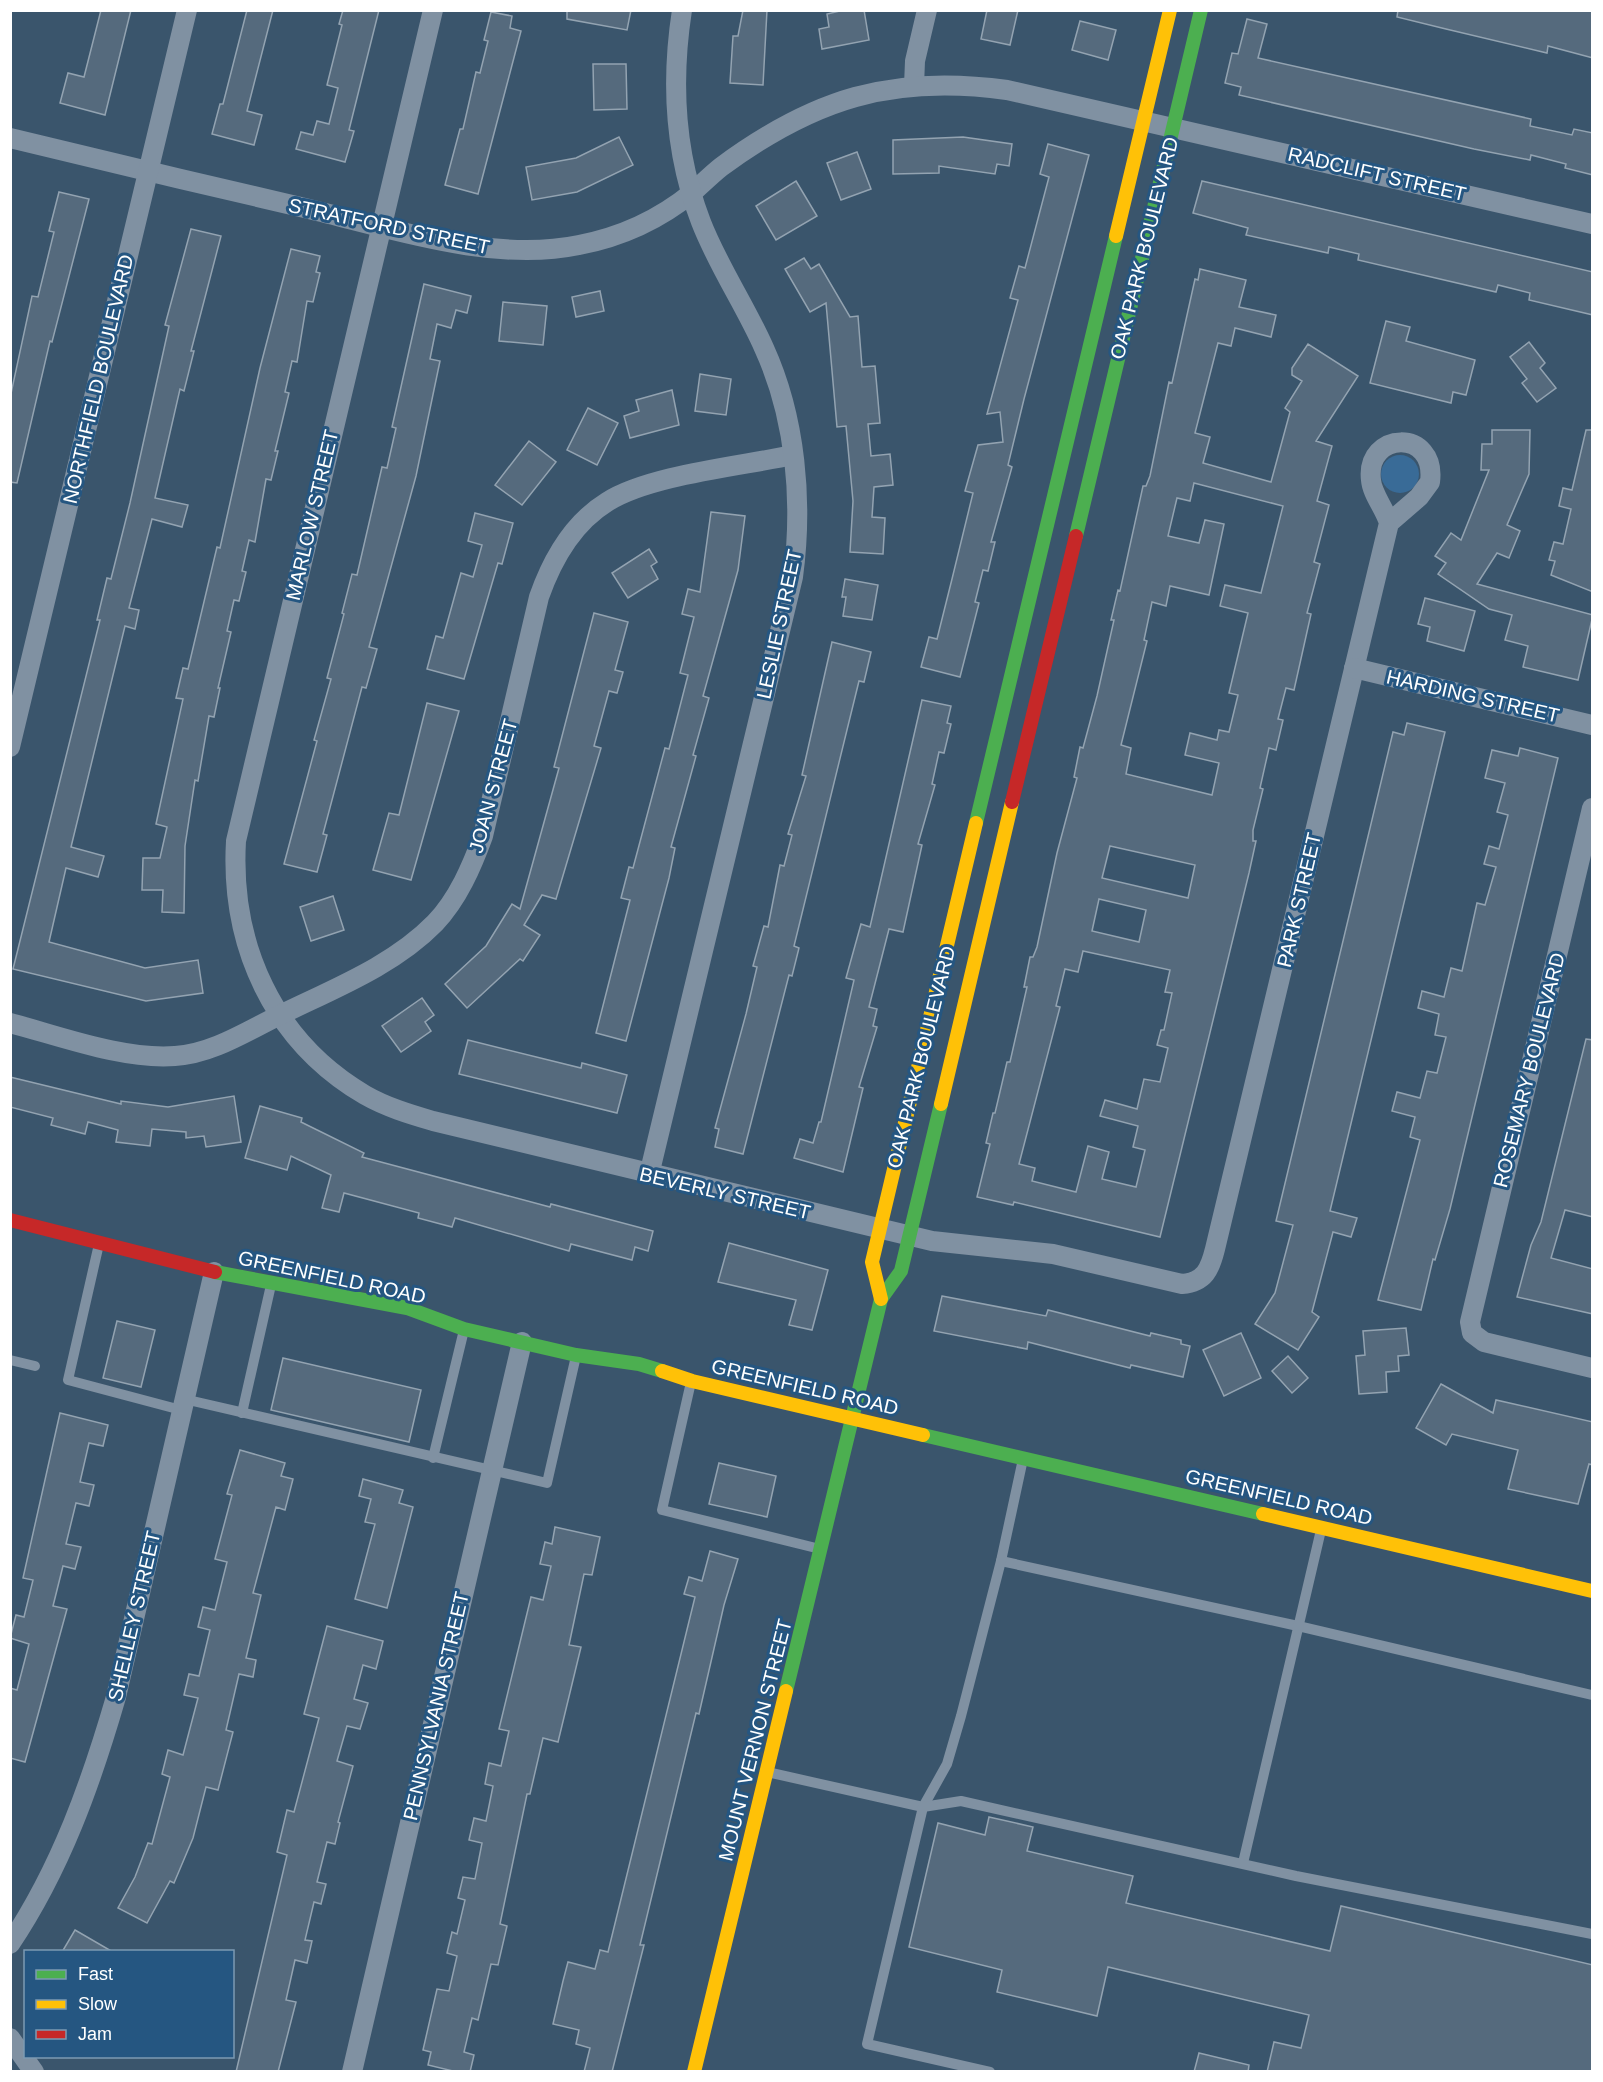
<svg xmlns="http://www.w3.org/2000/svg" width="1603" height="2082" font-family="Helvetica,sans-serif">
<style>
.green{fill:#396b97}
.building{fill:#556a7d;stroke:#93a3b1;stroke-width:1.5;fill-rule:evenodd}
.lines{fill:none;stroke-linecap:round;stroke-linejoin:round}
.lane{stroke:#8091a2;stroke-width:10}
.street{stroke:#8091a2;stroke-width:20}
.fast{stroke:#4caf50;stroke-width:14}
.slow{stroke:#ffc107;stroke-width:14}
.jam{stroke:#c62828;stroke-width:14}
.labels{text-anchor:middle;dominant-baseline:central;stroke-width:6;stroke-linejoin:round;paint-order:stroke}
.street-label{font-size:20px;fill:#fff;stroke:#255681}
</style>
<rect width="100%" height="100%" fill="#3a556c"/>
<circle class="green" cx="1400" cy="474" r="19"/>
<g class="building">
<path d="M101,10H131L105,115L60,103L68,73L84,77Z"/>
<path d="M247,10H273L247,111L262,115L254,145L212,134L220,104H223Z"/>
<path d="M343,10H379L349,130L354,131L345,162L296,149L301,132L313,135L317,121L329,124L338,88L327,85L342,25L339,24Z"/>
<path d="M567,10H631L627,30L567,19Z"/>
<path d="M743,10H767L763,85L730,83L733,36H738Z"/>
<path d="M844,10H864L869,40L822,49L819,29L829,27L827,14Z"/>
<path d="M987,10H1018L1010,45L981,39Z"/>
<path d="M1398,10H1593V58L1548,46L1547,53L1446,29L1397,17Z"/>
<path d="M491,12L512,16L510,28L521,31L478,194L445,185L460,129H463L476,72L480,73L488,41L484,40Z"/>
<path d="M1247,19L1267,24L1258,58L1531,119L1530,126L1572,135L1574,129L1593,133V175L1565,168L1566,164L1531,155L1530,160L1474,149L1239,95L1241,87L1225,83L1232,53L1238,54Z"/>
<path d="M1080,21L1116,30L1108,60L1072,50Z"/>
<path d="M593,64H626L627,109L594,110Z"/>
<path d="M619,137L633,165L577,192L532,200L526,167L576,158Z"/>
<path d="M963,137L1012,144L1009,166L997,164L995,174L939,166V173L893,174V140Z"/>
<path d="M1048,144L1089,155L1024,399L1008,465L1012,467L991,542H995L988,571L983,570L975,602L979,603L960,677L921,667L929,637L937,639L952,579L973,493L965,491L978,445L1003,442L1000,412L987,414L1018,300L1010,298L1019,266L1025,268L1049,177L1040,174Z"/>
<path d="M857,152L871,189L841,200L827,163Z"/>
<path d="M796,181L817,216L776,240L756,206Z"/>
<path d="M1202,181L1593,272V315L1529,300L1530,293L1498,285L1496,292L1358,260L1359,254L1329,247L1328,253L1246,235L1248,228L1193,213Z"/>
<path d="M59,192L89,199L52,342L50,341L17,483L10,482V398L32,296L38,297L54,232L49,231Z"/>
<path d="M191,229L221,236L191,351H194L184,391L180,389L155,498L188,505L182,527L152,519L129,608L139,610L135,629L125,626L71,847L104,856L98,877L66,868L49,942L145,968L198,960L203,993L146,1001L13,969L100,620H97L107,578L111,579L130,503L169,326L165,325Z"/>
<path d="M291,249L320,256L316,272L320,273L313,302L307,301L297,362L292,361L285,392L289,393L275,451H278L271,480L266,479L255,542L249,540L242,571L246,572L239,601L234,600L227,631L231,632L218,688H220L214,717L209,716L198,781L195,780L185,846L184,913L162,912L163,890H142L143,858H160L167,827L156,824L183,699L176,698L183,668L188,669L217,547L220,548L260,368Z"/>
<path d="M804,258L811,269L819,264L850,317L858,316L862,367L875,366L880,423L868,424L871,456L890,454L893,485L874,487L872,517L885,518L883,554L850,552L853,501L846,426L837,427L826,303L810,312L785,269Z"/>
<path d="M1200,269L1246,280L1239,307L1276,315L1271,337L1235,328L1231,346L1218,343L1195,433L1210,437L1203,463L1271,482L1290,412L1285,408L1302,381L1292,375V368L1308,344L1358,376L1316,441L1332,446L1317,501L1329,505L1314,562L1320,564L1307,613L1311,614L1294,690L1286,688L1278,719L1283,720L1276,750L1269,748L1260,788L1263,789L1253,830V841H1256L1249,873L1160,1237L1014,1202L1013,1205L977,1197L990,1144L986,1143L993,1113H995L1007,1062H1010L1027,987H1024L1030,957H1033L1037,947L1057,853L1077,778L1074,777L1080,747L1083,748L1097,696L1114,620H1111L1118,590L1120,591L1143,486H1146L1150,476L1169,382L1172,383L1195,279L1198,280ZM1194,483L1283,506L1261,593L1225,585L1220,606L1248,613L1229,693L1238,695L1229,732L1219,730L1217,740L1190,733L1185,755L1219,763L1212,795L1126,774L1131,748L1121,745L1147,641L1144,640L1152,602L1166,606L1170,586L1209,595L1224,524L1205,520L1199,543L1168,536L1177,498L1190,501ZM1110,846L1195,865L1188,898L1102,878ZM1099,899L1146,910L1139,942L1092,931ZM1083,951L1170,970L1165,992L1172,993L1164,1030H1161L1157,1045L1168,1048L1160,1082L1144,1079L1137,1109L1105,1100L1100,1116L1138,1126L1133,1147L1145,1150L1136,1187L1102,1179L1109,1152L1088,1146L1076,1192L1032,1181L1035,1168L1019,1164L1060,1007L1056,1006L1065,969L1078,972Z"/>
<path d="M424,284L471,296L467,313L456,310L451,328L437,324L430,359L440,361L416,476L369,647L377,649L366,688L362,687L323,834L327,835L317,872L284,864L317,741L314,740L331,679L327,678L344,614L342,613L352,574L357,575L382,467L387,468L396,428L392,427Z"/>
<path d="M600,291L604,311L576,317L572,297Z"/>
<path d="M503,302L547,306L543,345L499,341Z"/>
<path d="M1386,321L1410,327L1406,341L1475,360L1466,395L1453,392L1451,403L1370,383Z"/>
<path d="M1529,342L1545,363L1540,368L1556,388L1537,402L1522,383L1527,379L1510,357Z"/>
<path d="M700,374L731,379L726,415L695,411Z"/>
<path d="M672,390L679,425L630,438L624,416L639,411L636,400Z"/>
<path d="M588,408L618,423L597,465L567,450Z"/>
<path d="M1492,430H1530L1529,474L1507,525L1520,531L1509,558L1497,553L1477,584L1593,615L1578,680L1523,667L1528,646L1505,640L1512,615L1489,609L1438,574L1446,563L1435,556L1451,533L1461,540L1489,470H1481L1482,444H1492Z"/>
<path d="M1586,430H1593V592L1551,575L1555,561L1549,560L1554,542L1563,544L1571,509L1559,506L1563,488L1572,490Z"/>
<path d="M529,441L556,462L522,505L495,485Z"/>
<path d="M711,512L745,516L738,570L703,696L709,698L693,755L696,756L671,847L675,848L669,878L626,1041L596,1033L630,900L621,898L629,867L633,868L665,748L669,749L688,675L680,673L694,617L682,614L688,589L700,592Z"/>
<path d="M475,513L513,523L502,564L498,563L464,679L427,669L436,636L443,638L461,573L473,577L482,545L468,541Z"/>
<path d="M649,549L657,562L651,566L658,579L628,598L612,573Z"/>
<path d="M845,579L878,585L872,620L843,616L846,597H842Z"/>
<path d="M1425,598L1475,611L1464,651L1427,641L1430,627L1418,624Z"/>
<path d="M594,613L628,622L615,670L623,672L617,693L609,691L594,746L601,748L556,899L542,895L524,925L540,935L523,961L520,959L467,1008L445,984L486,946L512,904L520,909L559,768L554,767Z"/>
<path d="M832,642L871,652L864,682L859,681L794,946L799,948L792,976L789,975L743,1154L715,1147L719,1129L715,1128L746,1014L757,967L753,966L764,926L768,927L780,865L784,866L792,835L788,834L806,776L802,775Z"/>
<path d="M922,700L951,706L947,723L951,724L944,753L939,752L932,784L935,785L918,844L922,845L903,932L889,929L869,1007L877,1009L873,1026L877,1027L859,1087L863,1088L843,1172L794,1158L800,1139L813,1143L819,1122H821L854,980L846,978L861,924L870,927Z"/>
<path d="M427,703L459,711L411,880L373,870L389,813L399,815Z"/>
<path d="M1407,723L1445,732L1330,1211L1357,1218L1351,1237L1333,1232L1312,1312L1319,1317L1298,1350L1255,1324L1275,1293L1293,1225L1276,1221L1393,732L1404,735Z"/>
<path d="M1520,748L1558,758L1450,1209L1435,1260L1433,1259L1421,1310L1378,1300L1420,1140L1410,1137L1415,1117L1392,1111L1397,1092L1420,1098L1427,1071L1437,1073L1446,1037L1435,1035L1439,1014L1418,1008L1422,991L1444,997L1451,968L1462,971L1477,903L1485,905L1496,867L1484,864L1489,846L1499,849L1508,815L1497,812L1505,783L1485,778L1492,750L1518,756Z"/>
<path d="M333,896L344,930L311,941L300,907Z"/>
<path d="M422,998L434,1015L425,1022L431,1031L401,1052L382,1026Z"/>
<path d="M1586,1039L1593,1040V1217L1565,1210L1551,1258L1593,1269V1314L1517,1297L1531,1245L1541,1222Z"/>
<path d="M468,1040L581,1068L582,1063L627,1075L617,1113L459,1074Z"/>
<path d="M10,1077L121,1104V1101L168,1107L234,1096L241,1142L206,1147L204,1136L186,1138V1132L152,1129L150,1146L116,1142L118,1130L88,1122L85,1134L51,1125L53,1118L10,1107Z"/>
<path d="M260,1106L302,1118L301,1122L364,1153L362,1157L550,1207L551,1204L653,1231L648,1251L635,1247L632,1260L571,1244L569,1251L455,1218L452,1227L418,1218L419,1213L344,1193L339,1212L322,1208L331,1175L291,1156L287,1170L245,1158Z"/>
<path d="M729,1243L828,1270L812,1330L789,1325L796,1300L718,1282Z"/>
<path d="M942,1296L1046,1316L1048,1310L1150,1336L1151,1333L1181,1340V1344L1190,1346L1183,1377L1131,1365L1130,1368L1028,1342L1027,1349L934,1331Z"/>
<path d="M117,1321L155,1330L141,1387L103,1378Z"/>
<path d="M1406,1328L1409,1355L1398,1356L1399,1371L1386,1372L1387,1392L1359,1394L1356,1356L1365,1355L1363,1331Z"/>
<path d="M1241,1333L1261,1378L1224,1396L1203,1350Z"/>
<path d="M1288,1356L1308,1378L1292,1393L1272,1371Z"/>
<path d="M283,1358L421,1390L409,1442L271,1410Z"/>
<path d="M1441,1384L1493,1413L1496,1400L1593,1422V1465L1589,1464L1578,1504L1508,1489L1518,1450L1452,1434L1446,1445L1416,1428Z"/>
<path d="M60,1413L108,1425L103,1446L89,1443L80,1482L94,1485L89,1506L76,1503L66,1544L81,1547L75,1569L63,1566L53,1606L67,1609L25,1762L10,1758V1688L17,1690L29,1644L10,1638L16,1615L24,1617L33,1580L23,1578Z"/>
<path d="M240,1450L285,1463L281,1476L293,1479L285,1510L276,1507L253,1593L261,1595L246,1658L256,1660L253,1677L239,1674L226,1730L233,1732L218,1790L206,1787L193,1838L174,1883L170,1881L147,1923L118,1908L135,1877L148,1843L152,1844L170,1777L162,1774L168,1750L183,1755L198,1698L184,1695L189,1674L199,1676L210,1630L198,1627L203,1607L215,1610L227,1562L215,1559L232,1495L227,1494Z"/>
<path d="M719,1463L776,1476L767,1517L709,1504Z"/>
<path d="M363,1479L403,1490L399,1503L413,1507L387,1608L355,1599L375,1524L365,1522L371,1499L359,1496Z"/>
<path d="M555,1527L600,1537L592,1575L584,1574L569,1645L581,1647L558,1742L543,1738L530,1794H527L500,1924L507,1926L498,1965L491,1964L478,2020L472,2018L464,2052L474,2055L470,2072H457L428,2065L431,2052L423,2050L437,1989L449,1991L457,1956L447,1953L452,1932L457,1934L465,1900L458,1898L463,1877L475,1879L482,1843L469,1840L474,1818L486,1821L493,1786L485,1784L489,1763L501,1766L509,1731L499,1729L531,1597L543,1600L551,1566L540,1564L545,1542L552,1544Z"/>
<path d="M710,1551L738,1559L724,1605L699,1714L696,1713L640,1945H644L612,2072H584L590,2048L576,2044L579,2030L553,2024L563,1981L568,1962L595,1969L600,1950L608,1952L695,1597L684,1594L689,1577L702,1581Z"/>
<path d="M327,1626L383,1641L376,1669L363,1665L354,1699L368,1703L360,1729L347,1726L337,1761L353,1766L338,1822L340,1823L335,1844L327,1842L317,1882L326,1884L321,1904L314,1902L305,1940L312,1941L307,1963L295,1960L286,2000L296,2002L278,2072H236L287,1855L277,1852L287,1810L294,1812L319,1718L304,1714Z"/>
<path d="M989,1817L1033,1827L1027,1851L1133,1876L1126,1903L1330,1951L1341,1906L1593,1965V2072H1267L1274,2042L1301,2048L1309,2015L1108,1967L1097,2016L997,1992L1002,1970L909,1947L938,1823L985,1835Z"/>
<path d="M75,1930L113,1952H62Z"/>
<path d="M1199,2053L1249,2065L1248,2072H1194Z"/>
</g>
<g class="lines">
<g class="lane">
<path d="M99,1244L68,1380L181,1410"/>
<path d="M10,1360L35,1366"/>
<path d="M691,1382L662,1510L820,1549"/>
<path d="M184,1399L547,1483L576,1356"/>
<path d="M242,1413L271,1285"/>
<path d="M433,1458L464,1330"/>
<path d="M1001,1561L1298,1626L1592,1695"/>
<path d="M767,1772L923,1807L947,1764L961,1716L1001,1561L1023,1459"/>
<path d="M1243,1863L1321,1530"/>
<path d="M990,2072L867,2044L923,1807L961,1801L1296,1876L1592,1934"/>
</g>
<g class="street">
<path d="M433,10L236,841C230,945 273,1041 365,1095C386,1107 409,1114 433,1121L932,1241L1053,1254L1182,1284C1205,1282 1210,1269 1215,1249L1389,523L1419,497L1430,482C1437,428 1365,431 1371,480C1372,494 1385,509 1389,523"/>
<path d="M914,86L915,61L927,10"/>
<path d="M10,138C110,162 209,186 309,209C393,229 493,263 579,245C621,237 660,219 693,192C702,184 711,175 721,167C813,99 892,74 1007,90L1592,224"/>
<path d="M1354,668L1592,725"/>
<path d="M10,747L187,10"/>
<path d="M1592,808L1470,1322L1472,1333L1484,1342L1592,1368"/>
<path d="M10,1023C60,1036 123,1060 175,1056C212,1054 247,1031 280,1015C333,989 393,966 435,923C458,899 472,866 483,836L539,597C552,560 573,523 607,502C649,475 742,466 793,455"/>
<path d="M649,1175L793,577C803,502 796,418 764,348C745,305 718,266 701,222C675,155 671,81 682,10"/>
<path d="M10,1944C61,1868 91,1783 116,1697L214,1272"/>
<path d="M10,2038L34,2072"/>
<path d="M352,2072L522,1342"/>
</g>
<g class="fast">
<path d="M1076,536L1201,10"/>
<path d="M976,823L1116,236"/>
<path d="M215,1272L407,1308L464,1329L576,1355L639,1364L662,1371"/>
<path d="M923,1435L1263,1514"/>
<path d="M786,1691L881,1299L901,1271L941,1104"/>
</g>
<g class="slow">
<path d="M1116,236L1170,10"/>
<path d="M941,1104L1012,802"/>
<path d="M881,1299L872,1262L976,823"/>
<path d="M662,1371L692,1381L923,1435"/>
<path d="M1263,1514L1592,1591"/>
<path d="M694,2072L786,1691"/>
</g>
<g class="jam">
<path d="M1012,802L1076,536"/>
<path d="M10,1220L215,1272"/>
</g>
</g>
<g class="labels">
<g class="street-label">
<text transform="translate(1377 174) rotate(13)">RADCLIFT STREET</text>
<text transform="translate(389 226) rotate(12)">STRATFORD STREET</text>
<text transform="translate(1144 248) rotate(-76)">OAK PARK BOULEVARD</text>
<text transform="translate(98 379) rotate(-77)">NORTHFIELD BOULEVARD</text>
<text transform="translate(312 515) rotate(-77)">MARLOW STREET</text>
<text transform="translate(779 624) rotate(-78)">LESLIE STREET</text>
<text transform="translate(1473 696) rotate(13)">HARDING STREET</text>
<text transform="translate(493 786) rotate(-75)">JOAN STREET</text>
<text transform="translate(1299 900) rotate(-77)">PARK STREET</text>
<text transform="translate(921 1057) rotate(-76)">OAK PARK BOULEVARD</text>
<text transform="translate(1529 1070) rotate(-76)">ROSEMARY BOULEVARD</text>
<text transform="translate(725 1193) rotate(13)">BEVERLY STREET</text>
<text transform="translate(332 1277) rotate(12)">GREENFIELD ROAD</text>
<text transform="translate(805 1387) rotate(13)">GREENFIELD ROAD</text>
<text transform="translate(1279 1497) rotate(13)">GREENFIELD ROAD</text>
<text transform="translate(134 1616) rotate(-77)">SHELLEY STREET</text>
<text transform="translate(436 1706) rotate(-77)">PENNSYLVANIA STREET</text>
<text transform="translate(755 1740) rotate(-76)">MOUNT VERNON STREET</text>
</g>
</g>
<rect width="1603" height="2082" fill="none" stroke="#ffffff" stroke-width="24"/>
<rect x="24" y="1950" width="210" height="108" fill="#255681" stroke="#7c9ab3" stroke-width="1.5"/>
<rect x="36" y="1970" width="30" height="9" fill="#4caf50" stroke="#7c9ab3" stroke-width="1.5"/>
<text x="78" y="1980" font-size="18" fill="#ffffff">Fast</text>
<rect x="36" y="2000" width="30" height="9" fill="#ffc107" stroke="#7c9ab3" stroke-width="1.5"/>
<text x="78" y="2010" font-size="18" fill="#ffffff">Slow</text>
<rect x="36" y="2030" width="30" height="9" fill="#c62828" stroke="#7c9ab3" stroke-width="1.5"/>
<text x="78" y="2040" font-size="18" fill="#ffffff">Jam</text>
</svg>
